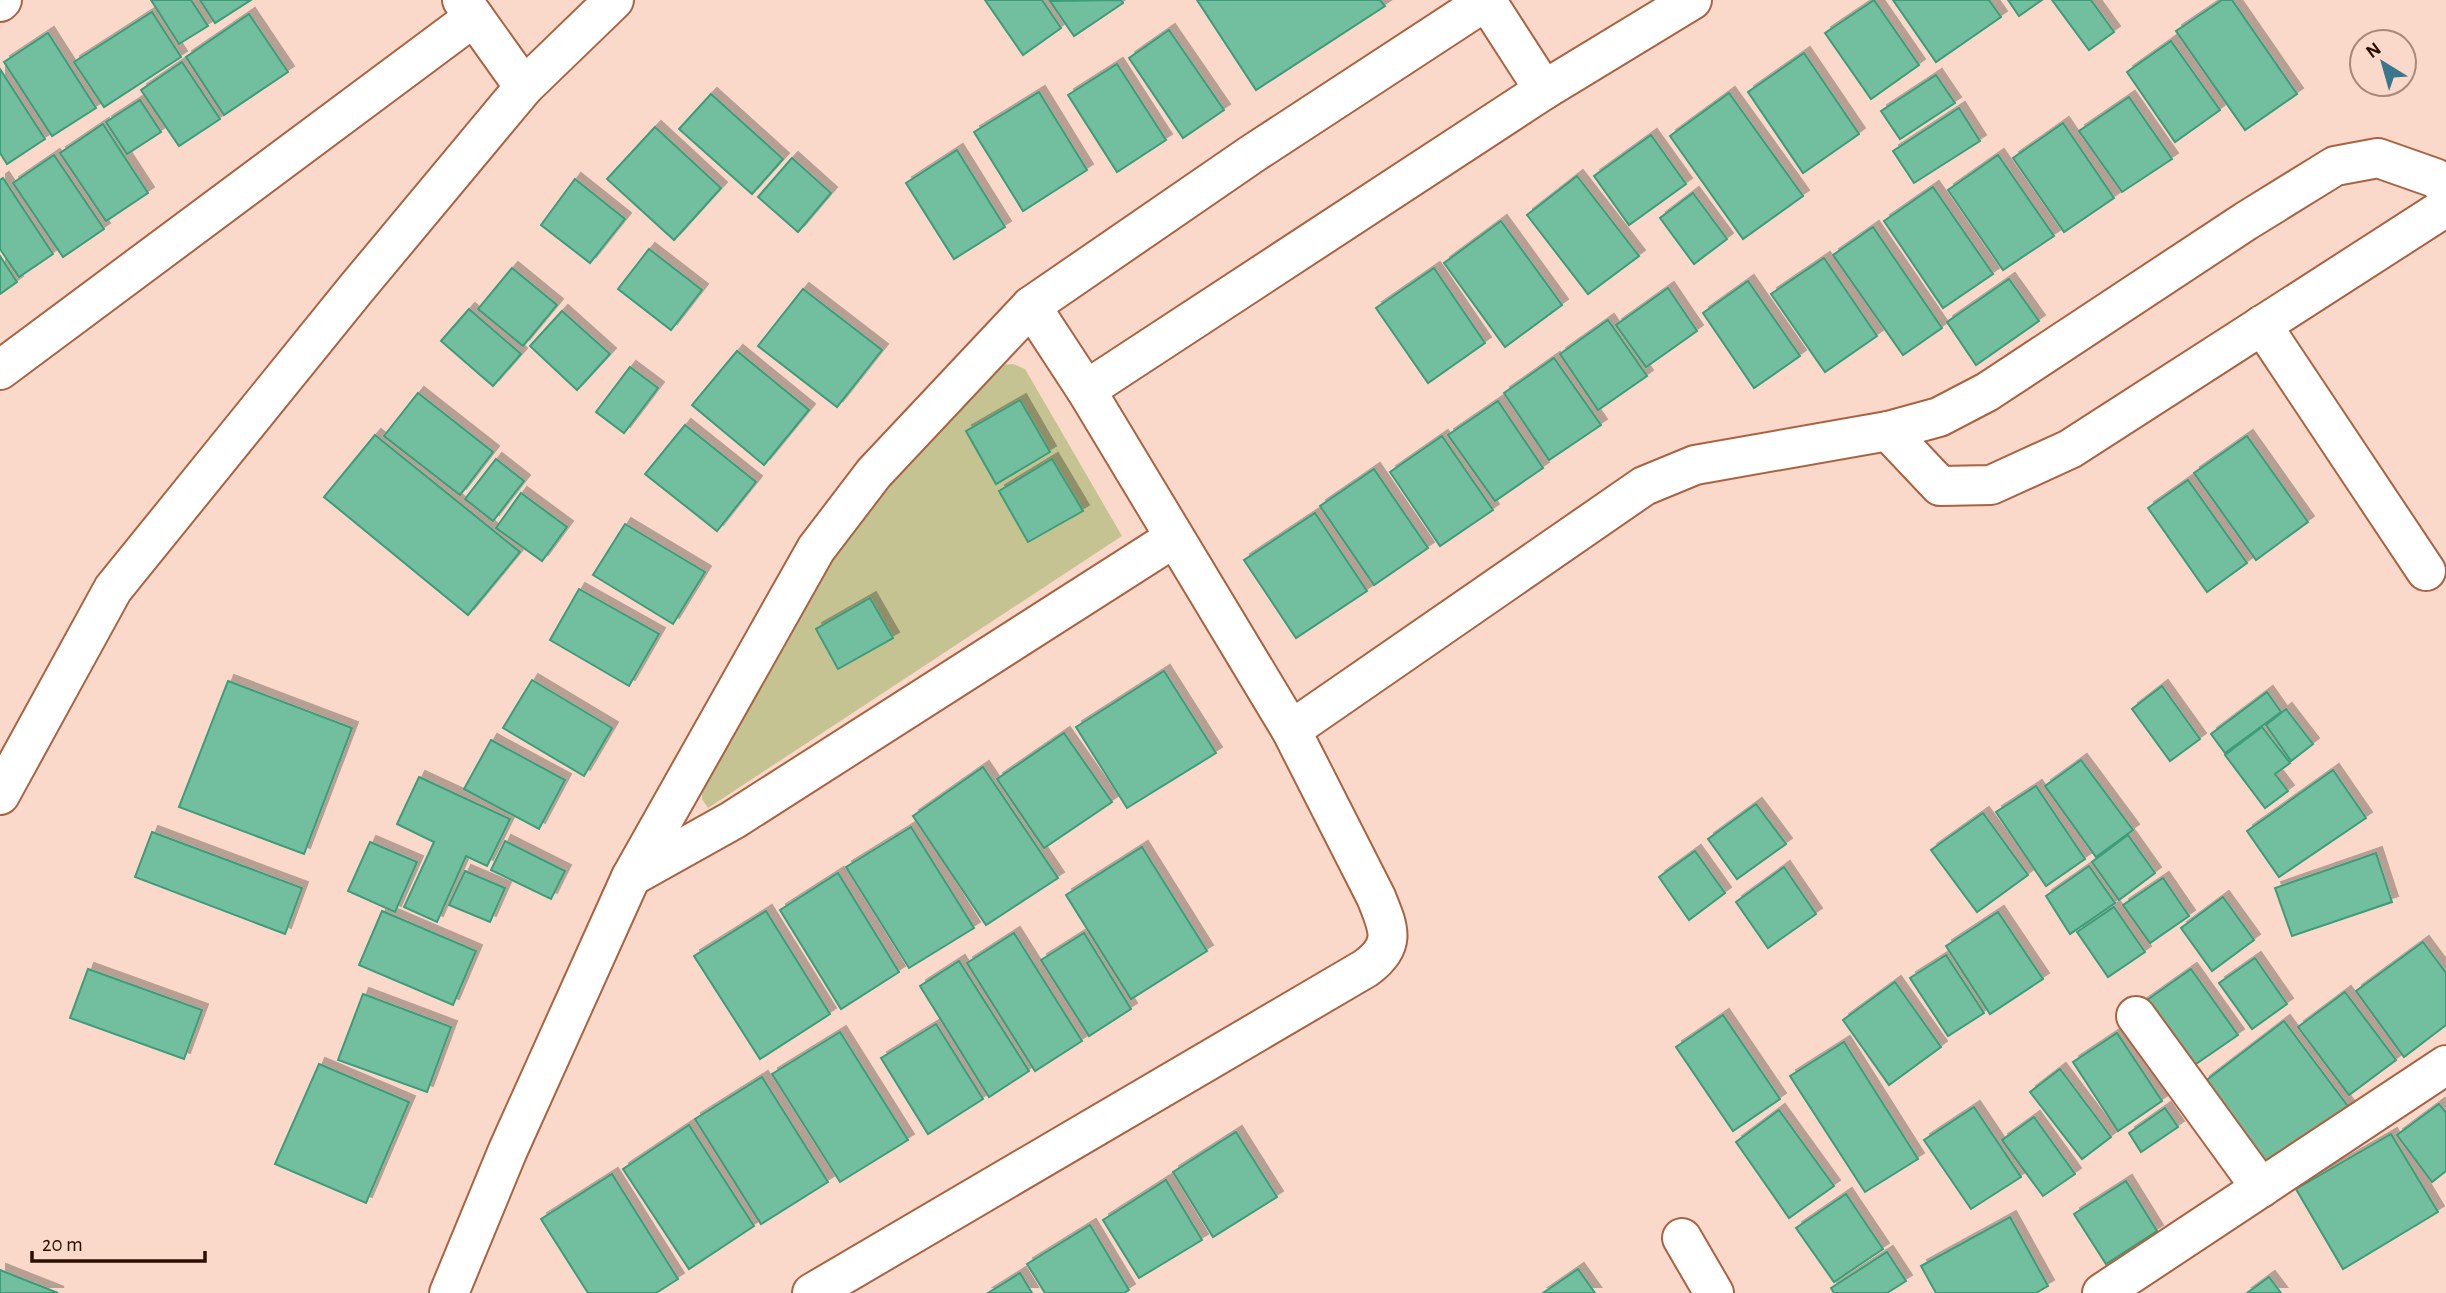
<svg xmlns="http://www.w3.org/2000/svg" width="2446" height="1293" font-family="'Alegreya Sans',sans-serif">
<style>
.green{fill:#c5c391}
.building{fill:#72bf9f;stroke:#3d9c79;stroke-width:2;filter:url(#shadow)}
.lines{fill:none;stroke-linecap:round;stroke-linejoin:round}
.minor-casing{stroke:#aa6341;stroke-width:42}
.tertiary-casing{stroke:#aa6341;stroke-width:42}
.minor{stroke:#fff;stroke-width:38}
.tertiary{stroke:#fff;stroke-width:38}
</style>
<defs>
<filter id="shadow"><feDropShadow dx="6" dy="-6" stdDeviation="0" flood-color="#0004"/></filter>
</defs>
<rect width="100%" height="100%" fill="#fad9ca"/>
<path class="green" d="M1013,364L1025,369L1122,536L708,808L702,799L703,780L766,664L859,519L980,376L1000,365Z"/>
<g class="building">
<path d="M151,0H191L208,26L179,44Z"/>
<path d="M200,0H251L215,23Z"/>
<path d="M985,0H1042L1061,28L1023,55Z"/>
<path d="M1121,0L1123,3L1074,36L1050,1Z"/>
<path d="M1197,0H1380L1385,6L1256,90Z"/>
<path d="M1874,0L1919,65L1871,99L1825,33Z"/>
<path d="M1893,0H1989L2001,17L1936,62Z"/>
<path d="M2008,0H2042L2019,16Z"/>
<path d="M2052,0H2091L2114,32L2089,50Z"/>
<path d="M2222,0H2232L2297,94L2245,130L2176,31Z"/>
<path d="M152,12L181,57L104,107L74,62Z"/>
<path d="M249,14L288,72L224,115L186,57Z"/>
<path d="M1169,30L1224,110L1183,138L1129,58Z"/>
<path d="M48,33L96,108L52,136L4,62Z"/>
<path d="M2171,41L2220,110L2175,142L2127,72Z"/>
<path d="M1804,53L1859,134L1803,173L1748,92Z"/>
<path d="M182,62L220,119L179,146L141,90Z"/>
<path d="M1117,64L1166,140L1117,172L1068,95Z"/>
<path d="M0,69L45,139L7,164L0,153Z"/>
<path d="M1936,75L1955,103L1900,139L1881,111Z"/>
<path d="M1039,92L1087,170L1023,211L974,132Z"/>
<path d="M1729,93L1803,196L1743,239L1670,136Z"/>
<path d="M711,94L783,159L752,194L679,129Z"/>
<path d="M2129,97L2172,159L2122,192L2079,131Z"/>
<path d="M140,100L161,132L127,154L106,122Z"/>
<path d="M1959,108L1980,141L1914,183L1893,151Z"/>
<path d="M2063,123L2114,198L2064,232L2013,158Z"/>
<path d="M103,124L148,193L106,221L60,153Z"/>
<path d="M655,127L721,188L674,240L607,179Z"/>
<path d="M1651,135L1686,184L1629,225L1594,176Z"/>
<path d="M957,150L1005,227L954,259L906,183Z"/>
<path d="M54,155L104,229L63,257L13,183Z"/>
<path d="M1998,155L2054,236L2003,270L1948,190Z"/>
<path d="M792,158L831,193L798,232L758,197Z"/>
<path d="M1577,176L1639,256L1588,294L1527,215Z"/>
<path d="M3,178L53,254L19,277L0,249V180Z"/>
<path d="M575,179L625,219L590,263L541,225Z"/>
<path d="M1933,187L1993,274L1943,308L1884,221Z"/>
<path d="M1693,193L1727,239L1694,264L1660,218Z"/>
<path d="M1501,221L1562,305L1505,347L1444,263Z"/>
<path d="M1873,227L1942,328L1903,355L1833,255Z"/>
<path d="M649,249L702,290L671,330L618,289Z"/>
<path d="M0,256L17,282L0,294Z"/>
<path d="M1824,258L1877,336L1825,372L1771,294Z"/>
<path d="M512,268L557,305L523,346L478,309Z"/>
<path d="M1434,268L1485,343L1428,383L1376,308Z"/>
<path d="M2009,279L2039,321L1976,365L1947,322Z"/>
<path d="M1748,281L1800,356L1754,388L1703,313Z"/>
<path d="M1668,288L1697,331L1646,367L1616,325Z"/>
<path d="M803,289L882,350L837,407L758,346Z"/>
<path d="M469,309L521,354L493,386L441,341Z"/>
<path d="M562,311L610,354L577,390L530,346Z"/>
<path d="M1608,320L1647,376L1598,410L1560,354Z"/>
<path d="M737,351L809,410L764,465L692,405Z"/>
<path d="M1554,358L1601,425L1549,460L1504,393Z"/>
<path d="M630,367L658,388L624,433L596,412Z"/>
<path d="M418,393L493,452L460,495L384,436Z"/>
<path d="M1020,400L1050,452L996,484L966,431Z"/>
<path d="M1498,401L1543,468L1495,501L1448,435Z"/>
<path d="M685,425L756,482L717,531L645,474Z"/>
<path d="M375,435L520,552L468,615L324,497Z"/>
<path d="M1442,436L1493,510L1440,546L1390,472Z"/>
<path d="M2247,436L2308,522L2256,560L2194,473Z"/>
<path d="M496,459L524,481L493,521L465,499Z"/>
<path d="M1052,459L1083,511L1028,542L999,491Z"/>
<path d="M1374,469L1428,548L1374,585L1320,506Z"/>
<path d="M2188,480L2247,563L2207,592L2148,508Z"/>
<path d="M521,493L567,527L542,561L496,528Z"/>
<path d="M1315,513L1367,591L1296,638L1244,560Z"/>
<path d="M625,524L705,572L673,624L593,575Z"/>
<path d="M579,589L659,634L629,686L550,640Z"/>
<path d="M870,598L893,638L838,669L816,629Z"/>
<path d="M1164,671L1216,753L1127,808L1076,727Z"/>
<path d="M532,680L612,728L584,776L503,728Z"/>
<path d="M228,681L352,728L304,854L179,807Z"/>
<path d="M2162,686L2200,739L2170,761L2132,709Z"/>
<path d="M2267,692L2281,712L2225,753L2211,734Z"/>
<path d="M2286,709L2313,744L2291,761L2266,725Z"/>
<path d="M2262,727L2290,763L2275,774L2288,791L2265,808L2225,755Z"/>
<path d="M1064,733L1112,802L1044,848L997,779Z"/>
<path d="M491,740L565,780L539,829L464,789Z"/>
<path d="M2081,760L2133,830L2096,857L2045,786Z"/>
<path d="M983,767L1058,878L986,925L913,816Z"/>
<path d="M2333,770L2366,818L2279,877L2247,831Z"/>
<path d="M419,777L510,819L487,866L466,856L437,922L404,907L434,842L397,824Z"/>
<path d="M2036,786L2085,859L2046,886L1996,812Z"/>
<path d="M1756,804L1786,844L1737,879L1708,839Z"/>
<path d="M1983,813L2028,875L1977,912L1931,850Z"/>
<path d="M911,827L974,928L909,968L846,867Z"/>
<path d="M152,832L302,888L285,934L135,877Z"/>
<path d="M2128,835L2155,873L2119,900L2092,862Z"/>
<path d="M505,841L565,871L551,899L491,870Z"/>
<path d="M370,842L417,862L395,912L348,891Z"/>
<path d="M1142,847L1207,951L1131,999L1066,895Z"/>
<path d="M1695,851L1725,893L1689,920L1659,877Z"/>
<path d="M2376,853L2392,902L2292,936L2275,888Z"/>
<path d="M2089,866L2115,903L2070,934L2046,896Z"/>
<path d="M1784,867L1816,914L1768,948L1736,902Z"/>
<path d="M465,871L505,888L490,922L449,905Z"/>
<path d="M838,873L899,972L841,1009L780,910Z"/>
<path d="M2163,878L2189,916L2150,943L2123,905Z"/>
<path d="M2223,897L2254,940L2212,971L2181,928Z"/>
<path d="M2114,907L2145,952L2108,977L2077,932Z"/>
<path d="M382,911L476,951L453,1005L359,965Z"/>
<path d="M766,911L830,1014L760,1059L694,956Z"/>
<path d="M1998,912L2043,979L1990,1014L1946,946Z"/>
<path d="M1014,933L1082,1041L1035,1071L967,963Z"/>
<path d="M1084,933L1131,1009L1089,1036L1041,960Z"/>
<path d="M2423,942L2446,973V1025L2404,1057L2356,991Z"/>
<path d="M1946,955L1984,1013L1948,1036L1910,978Z"/>
<path d="M2255,958L2287,1004L2252,1029L2219,983Z"/>
<path d="M959,961L1029,1071L989,1097L920,986Z"/>
<path d="M88,969L202,1010L184,1059L70,1018Z"/>
<path d="M2191,969L2238,1035L2187,1070L2140,1005Z"/>
<path d="M1895,982L1941,1047L1889,1085L1843,1020Z"/>
<path d="M2345,992L2396,1060L2349,1095L2298,1027Z"/>
<path d="M363,994L451,1027L427,1092L338,1060Z"/>
<path d="M1723,1015L1780,1099L1733,1131L1676,1047Z"/>
<path d="M2284,1021L2350,1109L2269,1170L2204,1082Z"/>
<path d="M936,1024L983,1099L928,1134L881,1058Z"/>
<path d="M840,1032L908,1140L840,1182L772,1074Z"/>
<path d="M2117,1033L2162,1101L2118,1131L2073,1062Z"/>
<path d="M1844,1042L1918,1159L1865,1192L1790,1076Z"/>
<path d="M319,1064L409,1102L366,1203L275,1164Z"/>
<path d="M2060,1069L2111,1137L2082,1159L2030,1092Z"/>
<path d="M762,1077L828,1182L761,1224L695,1119Z"/>
<path d="M2439,1104L2446,1113V1171L2432,1182L2397,1135Z"/>
<path d="M1974,1107L2021,1177L1971,1209L1924,1140Z"/>
<path d="M2165,1108L2178,1127L2141,1152L2129,1133Z"/>
<path d="M1779,1110L1834,1186L1789,1218L1736,1142Z"/>
<path d="M2034,1117L2075,1174L2043,1196L2002,1140Z"/>
<path d="M689,1125L754,1226L689,1269L623,1169Z"/>
<path d="M1236,1132L1277,1197L1213,1237L1173,1172Z"/>
<path d="M2391,1134L2438,1212L2343,1269L2296,1189Z"/>
<path d="M612,1174L678,1279L656,1293H588L541,1219Z"/>
<path d="M1166,1180L1202,1240L1139,1278L1103,1220Z"/>
<path d="M2126,1181L2157,1231L2106,1264L2074,1214Z"/>
<path d="M1846,1194L1883,1249L1834,1282L1796,1228Z"/>
<path d="M2010,1217L2048,1286L2036,1293H1936L1921,1266Z"/>
<path d="M1090,1225L1129,1290L1124,1293H1045L1027,1264Z"/>
<path d="M1887,1252L1906,1281L1887,1293H1834L1831,1288Z"/>
<path d="M1578,1269L1595,1293H1543Z"/>
<path d="M0,1270L58,1293H0Z"/>
<path d="M1020,1273L1032,1293H988Z"/>
<path d="M2269,1277L2281,1293H2247Z"/>
</g>
<g class="lines">
<defs>
<g id="minor">
<path d="M462,0L524,87"/>
<path d="M1486,0L1544,90"/>
<path d="M0,2L2,0"/>
<path d="M2262,325L2426,571"/>
<path d="M0,370L474,17"/>
<path d="M1086,390L1544,90L1692,0"/>
<path d="M1888,431L1940,486L1991,485L2070,449L2446,207"/>
<path d="M1291,730L1644,486L1695,465L1888,431L1939,417L1987,392L2246,221L2335,166L2378,158L2435,178L2446,187"/>
<path d="M631,877L733,820L1174,538"/>
<path d="M2136,1016L2261,1188"/>
<path d="M1682,1238L1714,1293"/>
<path d="M449,1293L508,1150L631,877L816,549L874,473L1031,306L1252,154L1486,1"/>
<path d="M812,1293L1366,968C1397,945 1389,929 1376,897L1291,730L1086,390L1031,306"/>
<path d="M2102,1293L2446,1065"/>
</g>
<path id="tertiary" d="M0,795L113,589L355,290L524,87L614,0"/>
</defs>
<use href="#minor" class="minor-casing"/>
<use href="#tertiary" class="tertiary-casing"/>
<use href="#minor" class="minor"/>
<use href="#tertiary" class="tertiary"/>
</g>
<g transform="translate(2383 63) rotate(323)"><circle r="33" fill="#fad9ca" stroke="#a8887a" stroke-width="2"/>
<path d="M0-5L12 26L0 18L-12 26Z" fill="#3a768d"/>
<text y="-10" font-size="19" font-weight="bold" text-anchor="middle" fill="#2c0f03">N</text>
</g>
<path d="M32 1251v10h173v-10" fill="none" stroke="#2c0f03" stroke-width="3.5"/>
<text x="42" y="1251" font-size="21" fill="#2c0f03" stroke="#fad9ca" stroke-width="5" paint-order="stroke">20 m</text>
</svg>
